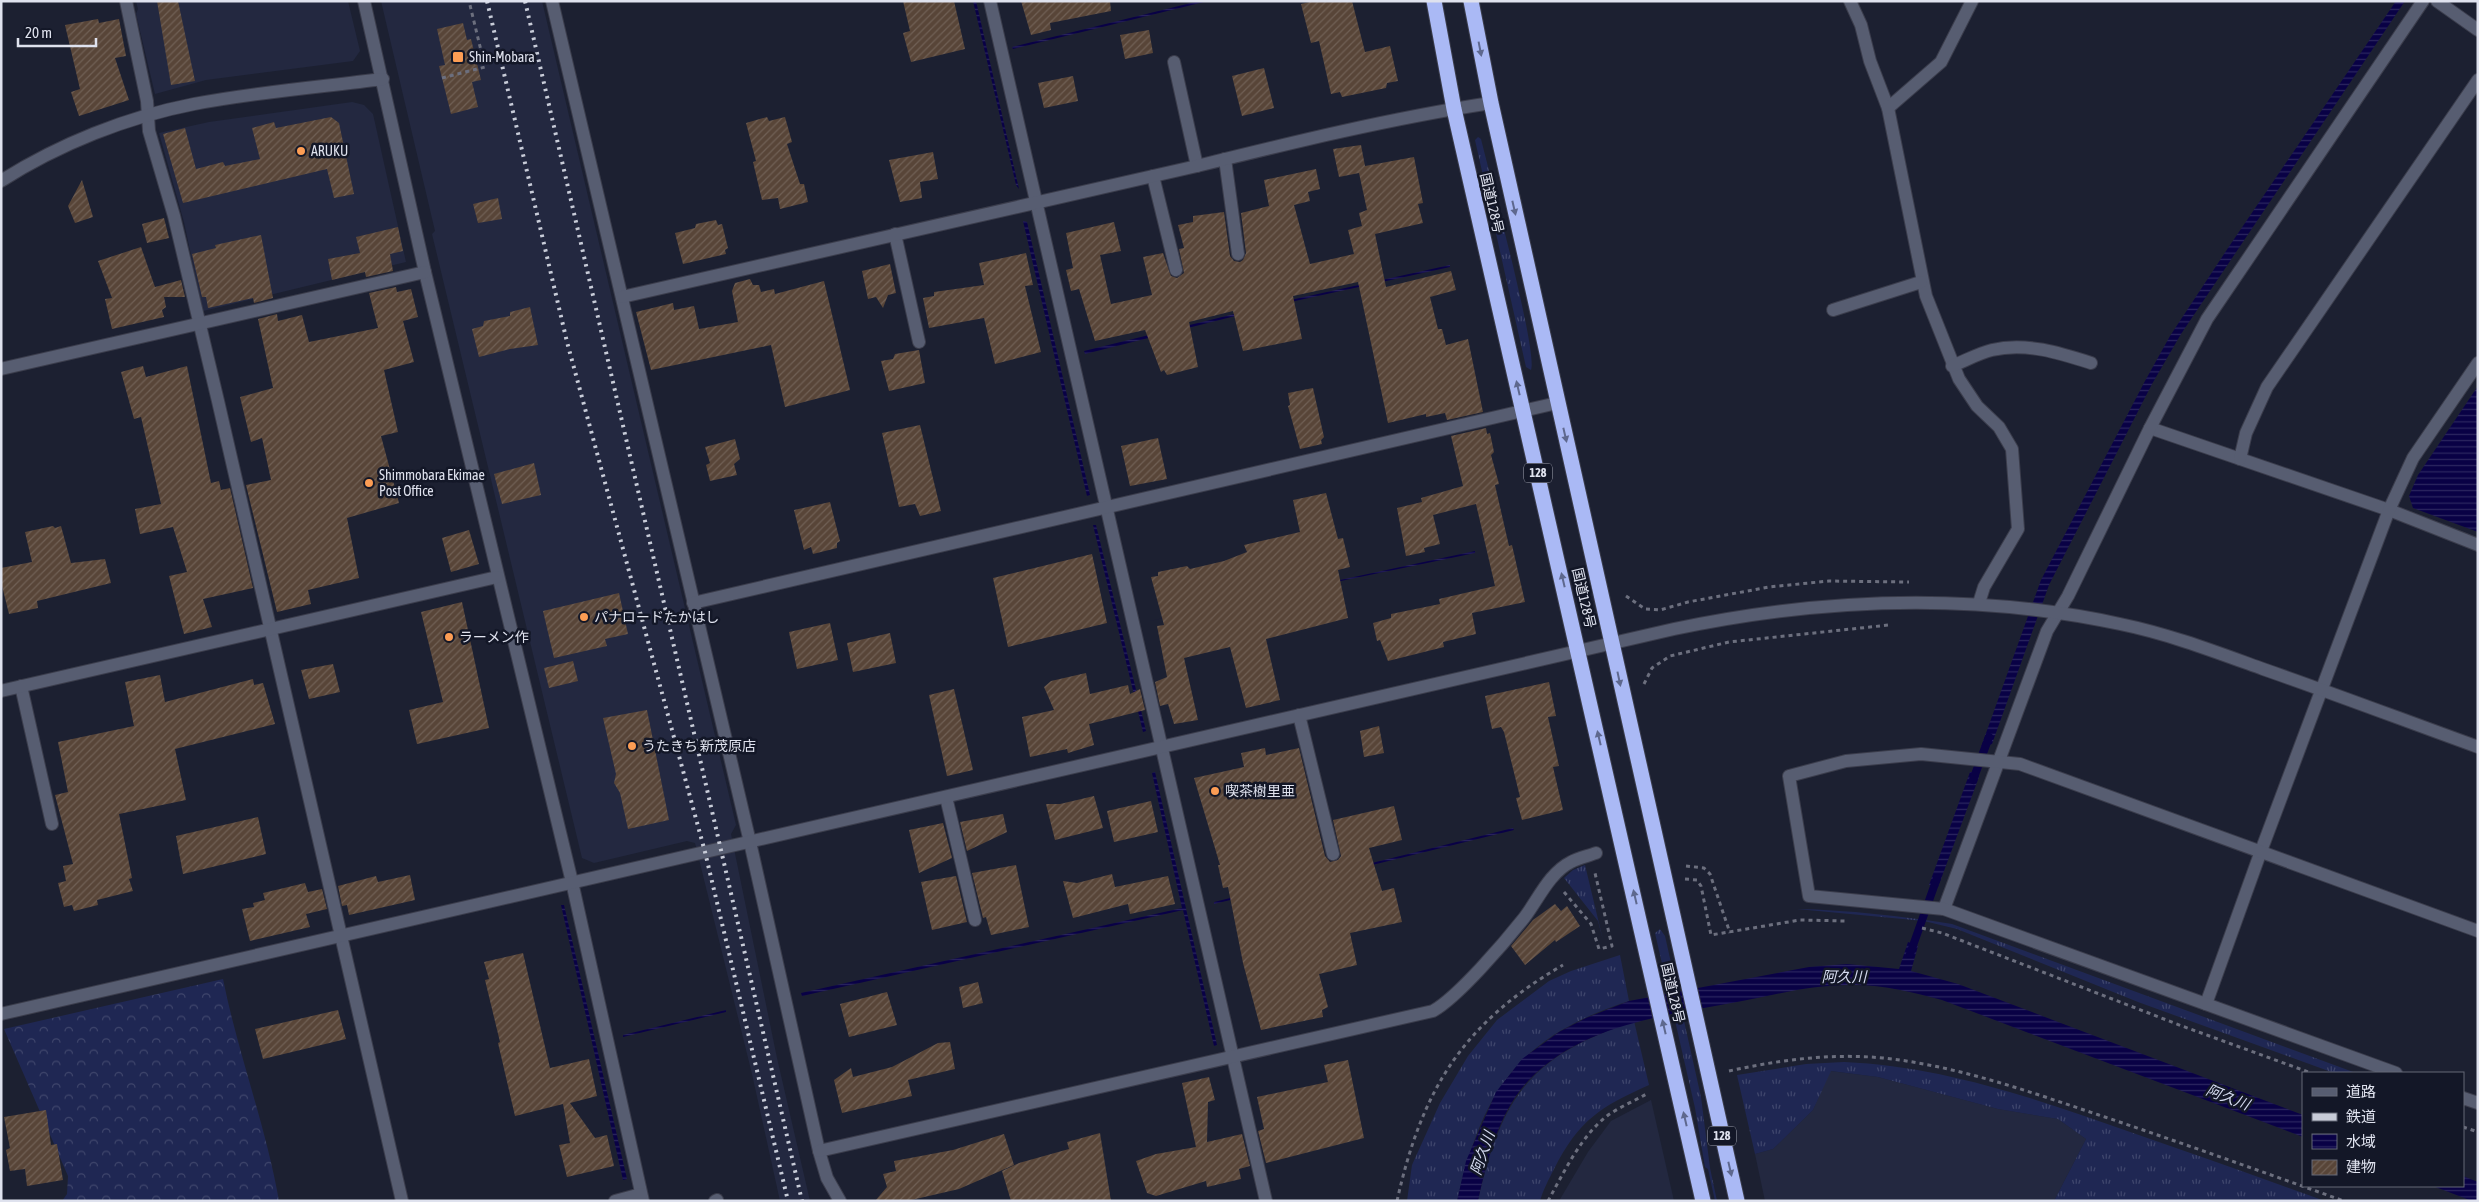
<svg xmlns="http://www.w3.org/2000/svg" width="2479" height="1202" font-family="'Asap Condensed','Noto Sans JP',sans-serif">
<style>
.built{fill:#232840}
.grass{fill:url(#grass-tufts)}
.forest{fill:url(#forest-crowns)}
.water{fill:url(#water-rules)}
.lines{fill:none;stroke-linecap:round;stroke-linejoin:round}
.stream{stroke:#090145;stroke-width:8}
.building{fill:url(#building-hatch)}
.minor-casing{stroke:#3b3d4c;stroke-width:14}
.highway-casing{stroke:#3b3d4c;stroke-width:17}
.path{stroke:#6c6f7e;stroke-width:3;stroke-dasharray:4 4;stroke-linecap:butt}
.minor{stroke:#575d71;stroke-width:12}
.highway{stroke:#aab9f5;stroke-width:15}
.rail{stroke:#c8ccd8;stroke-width:4;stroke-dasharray:2.5 5;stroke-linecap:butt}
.oneway{fill:#5e688e}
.poi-dot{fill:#fc9d54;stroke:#131727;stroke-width:2}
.labels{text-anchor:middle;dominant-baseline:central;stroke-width:5;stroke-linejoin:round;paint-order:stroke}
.shield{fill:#131727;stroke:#a2a5b2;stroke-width:1}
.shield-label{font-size:12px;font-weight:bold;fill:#dfe2ee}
.poi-label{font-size:14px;fill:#dfe2ee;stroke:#131727;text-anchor:start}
.street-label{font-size:14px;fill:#dfe2ee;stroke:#131727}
.water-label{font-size:15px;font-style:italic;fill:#d5dbf0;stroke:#131727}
</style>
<defs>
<pattern id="grass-tufts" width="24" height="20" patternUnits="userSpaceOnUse" patternTransform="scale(1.25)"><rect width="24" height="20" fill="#1f2753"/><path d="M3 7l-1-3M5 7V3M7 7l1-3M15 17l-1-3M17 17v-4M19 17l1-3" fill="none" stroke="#3f466c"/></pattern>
<pattern id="forest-crowns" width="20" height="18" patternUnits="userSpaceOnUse" patternTransform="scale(1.25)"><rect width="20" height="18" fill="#1f2753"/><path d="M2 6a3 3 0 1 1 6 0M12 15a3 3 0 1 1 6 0" fill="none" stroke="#3f466c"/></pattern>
<pattern id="water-rules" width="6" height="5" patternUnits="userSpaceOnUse" patternTransform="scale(1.25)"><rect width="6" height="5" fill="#090145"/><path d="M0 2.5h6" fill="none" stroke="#2c2660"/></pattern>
<pattern id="building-hatch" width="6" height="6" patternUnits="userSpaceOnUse" patternTransform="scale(1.25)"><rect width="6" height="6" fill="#584538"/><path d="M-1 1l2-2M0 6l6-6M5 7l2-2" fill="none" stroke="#706055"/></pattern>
</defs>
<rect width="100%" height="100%" fill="#1c2031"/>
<g class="built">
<path d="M136,1H348L360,51L353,61L206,80L155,94L136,14L138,9Z"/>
<path d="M381,1H542L736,825L731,834L777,1058L810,1201H780L752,1074L695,843L687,841L594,863L582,858L432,234L435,231Z"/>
<path d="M352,102L364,105L373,114L406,262L203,311L184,222L159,133L209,122Z"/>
<path d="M1830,1071L1878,1077L1998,1109L2058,1119L2086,1139L2054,1201H1765L1755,1154L1773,1149L1813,1110Z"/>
<path d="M1651,1100L1674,1201H1559L1588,1152L1611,1121Z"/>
</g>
<g class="grass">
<path d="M1478,137L1481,139C1489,172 1538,352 1531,370L1526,367L1475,140Z"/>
<path d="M1585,865L1603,940L1598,921L1564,878L1573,870Z"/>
<path d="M1797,909C1848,910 1901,916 1952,924L2356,1073H2334L2138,1002L1957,929L1924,921Z"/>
<path d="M1660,929L1665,936L1701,1097L1710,1168L1717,1201H1715L1708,1169L1705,1167L1695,1108L1655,933Z"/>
<path d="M1620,955L1629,1001C1518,1037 1483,1090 1457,1201H1407L1412,1165L1440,1103L1468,1056L1497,1020L1549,981L1571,971Z"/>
<path d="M1634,1021L1649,1085C1600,1107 1579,1120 1554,1169C1549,1179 1543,1190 1540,1201H1478C1502,1095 1530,1057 1634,1021Z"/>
<path d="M1844,1062C1943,1066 2040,1100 2133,1133C2197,1155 2261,1178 2325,1201H2054L2086,1139L2058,1119L1998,1109L1878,1077L1831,1071L1813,1110L1773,1149L1755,1154L1737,1075L1806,1064Z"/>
</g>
<path class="forest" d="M223,979C238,1054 266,1126 279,1201H62L67,1194L68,1176L4,1029Z"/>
<g class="water">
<path d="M973,1H976L1019,189L1016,185Z"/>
<path d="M1199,1H1208L1013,49L1012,47Z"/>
<path d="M2396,1H2405L2181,334L2152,384L2049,585L1992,744L1981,747L2041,580L2145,381L2170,336L2228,248Z"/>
<path d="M1023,221L1027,222L1090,495L1087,496Z"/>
<path d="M1450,265V267L1295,301L1085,354L1084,351L1295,299Z"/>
<path d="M2478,386V532L2413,508L2409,496L2418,475Z"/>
<path d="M1093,525H1096L1146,731L1143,732Z"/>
<path d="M1475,551V553L1145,622Z"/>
<path d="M1155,772L1217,1045L1214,1046L1183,910L802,996L801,993L1182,908L1152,773Z"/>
<path d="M1970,772H1976L1979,777L1938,887L1929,885Z"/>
<path d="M1513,828L1514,830L1214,904V902Z"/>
<path d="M561,905H564L627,1179L623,1180Z"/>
<path d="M1908,942L1918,946L1911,971L1958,984L2303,1115V1137L1942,1000C1912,992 1881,984 1849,985C1811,985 1774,995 1737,1002C1664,1016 1583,1024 1529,1080C1499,1111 1487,1160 1478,1201H1457L1466,1161L1496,1092L1522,1059L1559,1032L1586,1018L1629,1001L1809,967L1847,964L1899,969Z"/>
<path d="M726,1010V1012L623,1037V1035Z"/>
<path d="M2463,1176L2478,1182V1201H2472L2433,1186H2463Z"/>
</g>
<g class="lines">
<g class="stream">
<path d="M1973,780L1989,737"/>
<path d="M1910,954L1937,878"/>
</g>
</g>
<g class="building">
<path d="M157,1H178L195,81L171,85Z"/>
<path d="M903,1H954L965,49L911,62L903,33L910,31Z"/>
<path d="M1021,1H1110L1111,11L1050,23L1051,30L1031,35Z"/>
<path d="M1314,1H1352L1365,52L1390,46L1398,81L1387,83L1386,88L1342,97L1340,92L1331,94L1319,41L1311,43L1301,4Z"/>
<path d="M98,19L99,23L119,19L126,56L115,58L129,100L79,116L71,92L80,89L65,25Z"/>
<path d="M463,23L467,40L471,39L481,80L472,82L478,107L451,114L439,66L445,65L437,29Z"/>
<path d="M1149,30L1153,53L1125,59L1120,35Z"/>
<path d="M1264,68L1274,108L1242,116L1232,76Z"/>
<path d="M1073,76L1078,101L1044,108L1038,83Z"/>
<path d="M331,117L339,123L354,194L334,198L327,169L183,203L163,134L185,128L196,169L223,162L225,166L260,159L252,128L274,122L276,128Z"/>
<path d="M767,117L769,121L785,117L792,142L787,144L800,184H804L808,202L780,209L778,198L762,200L753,162L756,161L746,123Z"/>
<path d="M1361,145L1365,166L1414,157L1423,203L1418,204L1423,223L1375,234L1386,287L1451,271L1456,290L1430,297L1438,329H1442L1446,345L1468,339L1483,412L1447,420L1445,413L1426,417V414L1388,423L1358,282L1293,296L1302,339L1243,351L1233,311L1189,322L1198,367L1167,375L1164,370L1161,372L1145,330L1095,341L1079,289L1071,291L1066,270L1073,268L1066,233L1114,222L1121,251L1100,255L1111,304L1152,295L1143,257L1163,253L1171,276L1177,278L1184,273L1179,249L1184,248L1178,225L1193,222V216L1224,212L1230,256L1234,261L1240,262L1243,260L1246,253L1241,213L1269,206L1264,180L1316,169L1320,189L1308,192L1310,201L1294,205L1310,264L1354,254L1348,230L1362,226L1359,213L1367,210L1359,173L1339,177L1333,149Z"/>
<path d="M933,152L938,179L920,182L922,198L900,202L889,160Z"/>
<path d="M82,180L93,217L75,223L68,206Z"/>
<path d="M498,198L502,219L478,223L473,204Z"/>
<path d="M164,218L169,238L147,243L142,224Z"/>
<path d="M716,220L718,225L722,224L728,248L725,250L726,254L683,264L675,233L695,228L696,224Z"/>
<path d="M398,227L403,251L390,254L393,271L366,277L365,272L332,280L328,259L360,253L356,237Z"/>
<path d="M261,235L273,298L254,303L253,298L208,308L206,297H202L192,254L216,248L215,245Z"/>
<path d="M141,247L155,287L181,280L185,297H164L166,307L162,310L164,317L112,329L105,299L112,298L98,261Z"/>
<path d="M1026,253L1033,285L1025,286L1041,352L995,364L984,318L929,328L923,298L934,296V292L984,285L979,263Z"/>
<path d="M890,264L896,293L888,295L883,308L876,297L868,299L862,271Z"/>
<path d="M750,279L753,285H759L761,292L774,289L775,294L824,281L850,390L785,407L771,345L651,370L636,312L673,303L674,310L694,306L699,329L738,322L732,291L735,283Z"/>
<path d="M396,287L397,292L411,289L418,317L403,321L414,362L384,370L398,432L381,436L399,503L347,518L359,578L308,590L311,604L277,612L246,485L271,480L262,438L251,442L240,397L273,388L258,319L277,314L278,321L302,315L309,342L378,328L369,293Z"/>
<path d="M530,307L538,345L510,349L479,357L472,329L483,326L484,321L510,316V312Z"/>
<path d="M919,350L925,383L889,391L881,361L893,359L895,354Z"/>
<path d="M143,366L146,377L187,366L211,483L219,481L221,490L230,488L253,588L203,599L212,627L184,634L169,576L187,572L173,527L140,534L135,509L161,504L141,417L134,419L121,372Z"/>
<path d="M1313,388L1324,437L1321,440L1322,444L1300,449L1288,406L1290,405L1288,393Z"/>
<path d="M920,425L941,511L920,516L915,504L899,507L882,433Z"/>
<path d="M1486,428L1487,434L1490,433L1494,452L1491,455L1499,484L1495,485L1509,546L1512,545L1525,602L1472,613L1476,634L1443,642L1444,647L1388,661L1380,640L1377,641L1373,623L1391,618V614L1440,604L1439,599L1495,586L1476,504L1433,515L1440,544L1424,548L1425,552L1406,556L1397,508L1422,502L1421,498L1463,486L1451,436Z"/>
<path d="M1158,438L1167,479L1130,486L1121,446Z"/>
<path d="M735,439L740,459L734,464L737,475L710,481L706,465L710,463L705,447Z"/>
<path d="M534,463L541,495L502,504L494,474Z"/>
<path d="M1326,493L1338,539L1343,538L1350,567L1338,570L1348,618L1266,639L1280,700L1246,708L1230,647L1184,658L1198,720L1174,724L1168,704L1160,706L1155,682L1167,677L1157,626L1164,625L1151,577L1158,576V572L1187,566L1190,569L1224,561L1247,552L1244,545L1300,532L1293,500Z"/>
<path d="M830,502L840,541L837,543V548L813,554L811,547L804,550L794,510Z"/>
<path d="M53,526L55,528L61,526L71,563L105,559L111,583L37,601L38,608L9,614L1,582V568L32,562L25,532Z"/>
<path d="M469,530L479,564L451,572L442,538Z"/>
<path d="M1092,554L1107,623L1008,647L993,578Z"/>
<path d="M619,593L628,634L605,639L607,646L554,658L543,611Z"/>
<path d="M462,602L489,728L417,744L409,710L443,702L421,612Z"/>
<path d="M830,623L838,660L797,669L789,632Z"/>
<path d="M890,633L896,663L853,672L847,643Z"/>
<path d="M573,661L578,681L549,688L544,668Z"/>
<path d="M333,664L340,692L309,699L301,670Z"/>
<path d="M1086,673L1090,694L1128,685L1130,694L1140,689L1145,710L1089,724L1094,745L1068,753L1067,749L1030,757L1022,717L1054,710L1044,687L1051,681Z"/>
<path d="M160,675L165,702L253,679L254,685L263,683L275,724L175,749L186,800L119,814L132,878L129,879L133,891L97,900L98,905L74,911L72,905L64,907L58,883L66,881L63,866L73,864L55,795L68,792L58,742L134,726L125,682Z"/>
<path d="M1549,682L1556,716L1548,717L1559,766L1553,767L1563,810L1522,820L1516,798L1520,797L1504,732L1501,727L1492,729L1485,696Z"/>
<path d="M954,689L973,770L947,776L929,695Z"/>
<path d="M647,710L669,820L628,829L620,793L614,783L616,774L603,718Z"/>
<path d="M1379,726L1384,753L1364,757L1360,731Z"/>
<path d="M1265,748L1266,755L1299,748L1325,856L1330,862L1338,860L1341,856L1333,820L1394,806L1402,840L1369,848L1382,891L1394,888L1402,922L1350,933L1357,965L1319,974L1328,1007L1322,1010L1323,1017L1261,1030L1243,963L1228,887L1223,888L1218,865H1220L1194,778L1244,767L1241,753Z"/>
<path d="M1094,796L1103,828L1055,840L1046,804H1060Z"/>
<path d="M1151,801L1158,832L1114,842L1107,811Z"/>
<path d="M1003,814L1007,832L967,851L960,822Z"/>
<path d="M258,817L266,854L183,874L176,836Z"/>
<path d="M943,823L952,858L919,873L909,830Z"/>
<path d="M1016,865L1029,927L991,935L986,917L983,918L972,873Z"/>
<path d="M1112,874L1115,887L1168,876L1175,904L1130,914L1128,904L1073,918L1063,881L1077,883Z"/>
<path d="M410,875L415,900L349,915L347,905L342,906L338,886L376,876L378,882Z"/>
<path d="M956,876L967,922L932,930L921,882Z"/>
<path d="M305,883L308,892L322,889L327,909L306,914L310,927L250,941L242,909L254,907L253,903L265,900L263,893Z"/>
<path d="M1555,904L1561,911L1567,906L1580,926L1556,942L1555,940L1525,965L1511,946L1533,920Z"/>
<path d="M523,953L550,1068L589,1059L597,1096L570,1103L595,1138L607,1135L614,1166L567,1177L559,1145L570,1143L563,1104L515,1116L498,1043L500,1042L485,980L489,979L484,962Z"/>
<path d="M978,982L983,1003L963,1008L959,987Z"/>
<path d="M887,992L897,1025L849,1037L840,1004Z"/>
<path d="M338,1010L346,1039L263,1059L255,1029Z"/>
<path d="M950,1042L955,1069L908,1080L912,1096L842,1113L834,1080L851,1068L853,1077L892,1067L938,1043Z"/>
<path d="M1348,1060L1364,1138L1266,1163L1258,1131L1264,1129L1257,1097L1328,1082L1324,1065Z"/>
<path d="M1209,1077L1215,1100L1208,1102L1207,1142L1242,1134L1250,1166L1239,1169L1241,1179L1207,1187L1206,1181L1156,1196L1147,1193L1136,1161L1156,1154L1196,1147L1182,1083Z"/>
<path d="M46,1110L51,1145L57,1144L63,1180L27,1186L25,1169L10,1171L6,1150L10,1148L4,1117Z"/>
<path d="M1100,1133L1111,1201H1011L1002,1171L1019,1163L1069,1149L1067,1142Z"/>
<path d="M1004,1134L1014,1165L959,1189L907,1201H875L887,1187L883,1174L896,1171L894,1161L953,1150Z"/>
</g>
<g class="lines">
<defs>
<g id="minor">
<path d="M126,1L147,101L149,131L174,216L218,401L402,1201"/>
<path d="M364,1L425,272L572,882L643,1201"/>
<path d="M552,1L750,842L819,1151L827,1178L840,1201"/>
<path d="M990,1L1266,1201"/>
<path d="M1850,1L1861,25L1870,61L1888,108L1926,296L1959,379L1977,406L1999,427L2012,449L2018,529L1984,587L1979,603"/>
<path d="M2437,1L2478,30"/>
<path d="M1174,62L1197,166"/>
<path d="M1888,108L1941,62L1972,1"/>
<path d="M1225,159L1238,254"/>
<path d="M1153,176L1176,270"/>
<path d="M1,181C59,144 127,117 194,104C256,92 320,87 383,79"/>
<path d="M895,234L919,342"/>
<path d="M622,297L1197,166C1294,142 1392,118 1491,103"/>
<path d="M1833,310L1921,282"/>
<path d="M1952,366C1965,361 1979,353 1992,350C2026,342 2060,353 2091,363"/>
<path d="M1,369L425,272"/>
<path d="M2150,428L2389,510L2478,545"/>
<path d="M2240,459L2246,433L2267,387L2478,80"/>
<path d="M693,603L1557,403"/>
<path d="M21,686L52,824"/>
<path d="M1,691L497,577"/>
<path d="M1299,715L1333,854"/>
<path d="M946,797L975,920"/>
<path d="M1944,909L2047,631L2068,596L2150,428L2207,319L2423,1"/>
<path d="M2206,1004L2261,851L2389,510L2413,458L2478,363"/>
<path d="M1,1014L1674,629C1821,598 1972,592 2120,624C2169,634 2216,652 2263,669C2335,694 2406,721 2478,747"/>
<path d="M2396,1073L1944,909L1809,896L1789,776L1846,761L1921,754L2020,764L2478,931"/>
<path d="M2463,1098L2478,1103"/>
<path d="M819,1151L1433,1011C1458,997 1505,942 1524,918C1538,900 1549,873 1571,862C1578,858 1588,856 1596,853"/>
<path d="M615,1201L641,1194"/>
<path d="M715,1201L717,1200"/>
</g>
<g id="highway">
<path d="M1434,1L1454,109L1703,1201"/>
<path d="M1471,1L1491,103L1737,1201"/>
</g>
</defs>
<use href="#minor" class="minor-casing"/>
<use href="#highway" class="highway-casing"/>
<g class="path">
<path d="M442,78L485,67L469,1"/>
<path d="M1626,596L1645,609L1660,610L1688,602L1769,587L1829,581L1909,582"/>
<path d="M1644,684L1652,668L1670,656L1729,642L1889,625"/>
<path d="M1686,866L1704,868L1710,874L1730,933"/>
<path d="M1685,879L1697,880L1701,886L1711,935L1800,920L1846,921"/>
<path d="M1564,892L1591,924L1599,949L1612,946L1595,873"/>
<path d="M1922,928L1942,933L2182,1026L2311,1073"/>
<path d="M1729,1071C1779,1060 1831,1053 1883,1058C1951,1065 2019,1088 2084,1110C2171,1139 2257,1170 2344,1201"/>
<path d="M2463,1127L2478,1132"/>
<path d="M1397,1201C1422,1089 1463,1023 1563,965"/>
<path d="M1548,1201C1564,1172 1581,1136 1607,1116C1619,1107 1635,1101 1648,1093"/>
</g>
<use href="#minor" class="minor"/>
<use href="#highway" class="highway"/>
<g class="rail">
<path d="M487,1L567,342L705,852L788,1201"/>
<path d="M525,1L802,1201"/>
</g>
</g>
<defs><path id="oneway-solid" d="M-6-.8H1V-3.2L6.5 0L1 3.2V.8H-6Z" transform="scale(1.25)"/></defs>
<g class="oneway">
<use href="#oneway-solid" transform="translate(1480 49) rotate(79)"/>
<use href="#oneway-solid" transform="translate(1514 208) rotate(77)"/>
<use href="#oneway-solid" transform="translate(1518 388) rotate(-103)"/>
<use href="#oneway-solid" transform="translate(1565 435) rotate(77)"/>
<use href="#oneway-solid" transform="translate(1563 580) rotate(-103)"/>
<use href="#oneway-solid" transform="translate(1619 679) rotate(78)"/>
<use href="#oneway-solid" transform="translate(1599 738) rotate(-103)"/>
<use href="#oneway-solid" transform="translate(1635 897) rotate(-103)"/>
<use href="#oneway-solid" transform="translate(1664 1027) rotate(-103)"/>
<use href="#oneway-solid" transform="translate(1685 1119) rotate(-103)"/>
<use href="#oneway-solid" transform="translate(1730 1169) rotate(77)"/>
</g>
<g class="poi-dot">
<rect x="452" y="51" width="12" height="12" rx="2.5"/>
<circle cx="301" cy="151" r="5"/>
<circle cx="369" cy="483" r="5"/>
<circle cx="584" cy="617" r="5"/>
<circle cx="449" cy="637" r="5"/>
<circle cx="632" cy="746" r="5"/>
<circle cx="1215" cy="791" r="5"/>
</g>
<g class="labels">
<g class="shield">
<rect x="1524" y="463.5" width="28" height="19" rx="4"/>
<rect x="1708" y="1126.5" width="28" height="19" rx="4"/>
</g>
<g class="shield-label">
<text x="1538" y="473">128</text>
<text x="1722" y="1136">128</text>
</g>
<g class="poi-label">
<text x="469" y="57">Shin-Mobara</text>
<text x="311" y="151">ARUKU</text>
<text x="379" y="475">Shimmobara Ekimae<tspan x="379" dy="16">Post Office</tspan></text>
<text x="594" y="617">パナロードたかはし</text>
<text x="459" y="637">ラーメン作</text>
<text x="642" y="746">うたきち 新茂原店</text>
<text x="1225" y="791">喫茶樹里亜</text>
</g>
<g class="street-label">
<text transform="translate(1492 203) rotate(77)">国道128号</text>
<text transform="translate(1584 598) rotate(77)">国道128号</text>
<text transform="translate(1673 993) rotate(77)">国道128号</text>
</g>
<g class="water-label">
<text x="1844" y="976">阿久川</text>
<text transform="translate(2228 1097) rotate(21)">阿久川</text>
<text transform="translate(1482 1153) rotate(-71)">阿久川</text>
</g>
</g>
<rect width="2479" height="1202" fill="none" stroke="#dfe2ee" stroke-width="5"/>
<rect x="2302" y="1072" width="162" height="115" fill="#131727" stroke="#656877"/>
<rect x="2312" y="1088" width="25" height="8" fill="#575d71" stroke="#656877"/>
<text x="2346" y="1097" font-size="15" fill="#dfe2ee">道路</text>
<rect x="2312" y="1113" width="25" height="8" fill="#c8ccd8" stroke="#656877"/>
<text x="2346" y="1122" font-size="15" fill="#dfe2ee">鉄道</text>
<rect x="2312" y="1134" width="25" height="15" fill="url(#water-rules)" stroke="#656877"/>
<text x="2346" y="1147" font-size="15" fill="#dfe2ee">水域</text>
<rect x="2312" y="1160" width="25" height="15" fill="url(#building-hatch)" stroke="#656877"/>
<text x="2346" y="1172" font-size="15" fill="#dfe2ee">建物</text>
<path d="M18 38v8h78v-8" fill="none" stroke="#dfe2ee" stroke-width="2.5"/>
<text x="25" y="38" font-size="15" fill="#dfe2ee" stroke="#131727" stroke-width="4" paint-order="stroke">20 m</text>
</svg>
